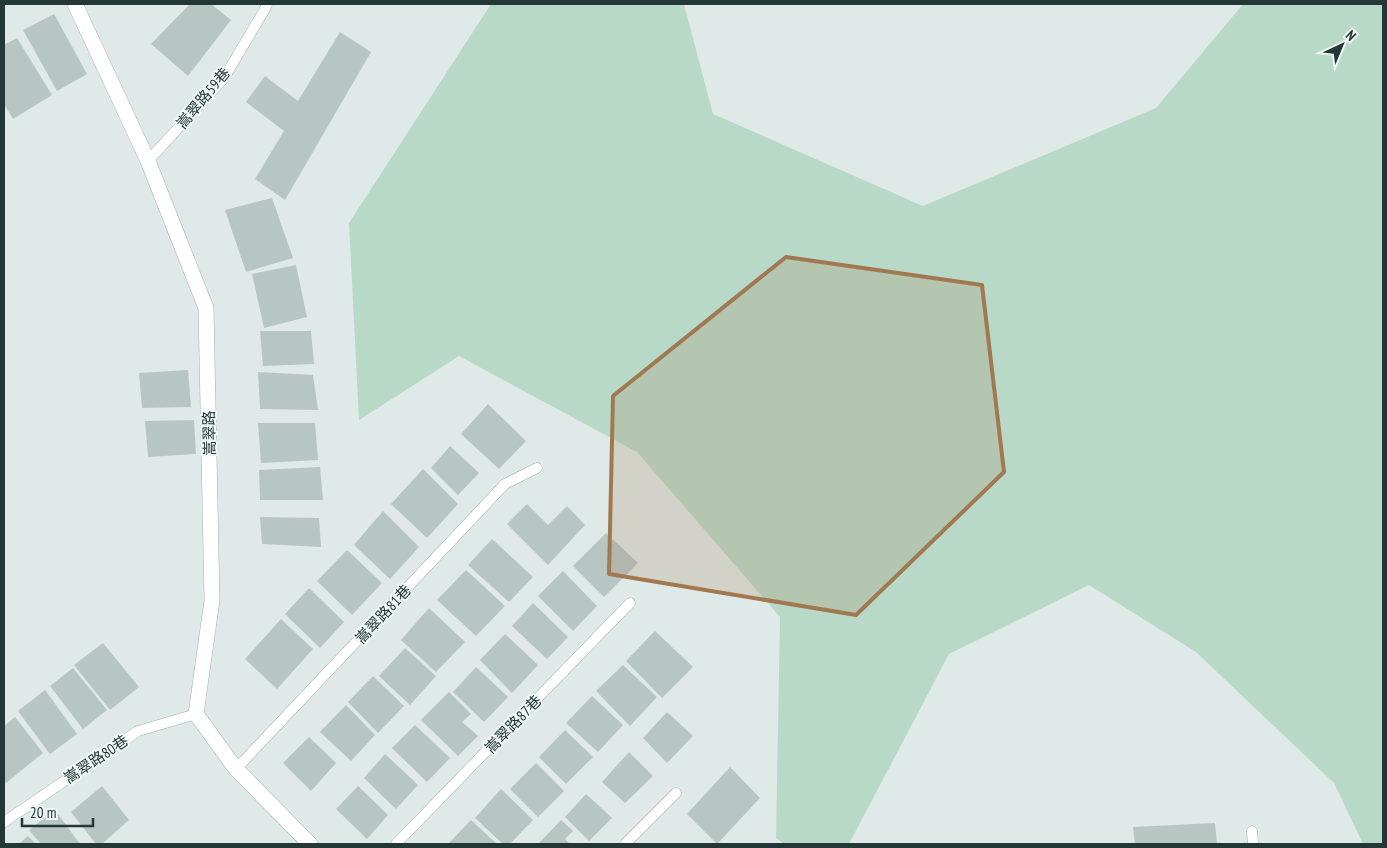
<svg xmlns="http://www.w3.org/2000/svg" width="1387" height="848" font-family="'PT Sans Narrow','Noto Sans TC',sans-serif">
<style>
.green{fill:#b9d9c8}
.building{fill:#b8c6c3}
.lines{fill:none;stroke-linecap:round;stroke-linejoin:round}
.service-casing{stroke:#a3b0ae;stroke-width:11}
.minor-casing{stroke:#a3b0ae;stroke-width:16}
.service{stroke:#fff;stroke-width:10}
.minor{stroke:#fff;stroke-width:15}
.marked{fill:#a17951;fill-opacity:0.2;stroke:#a17951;stroke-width:4;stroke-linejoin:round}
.labels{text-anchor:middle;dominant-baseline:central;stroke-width:4;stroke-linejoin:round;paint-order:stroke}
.street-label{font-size:15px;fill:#223736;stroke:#eff6f4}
</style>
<rect width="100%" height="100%" fill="#dfe9e7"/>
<path class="green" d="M491,4H684L713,114L923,206L1156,108L1243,4H1383V844H1363L1334,783L1196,652L1089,585L949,654L849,844H784L776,838L780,617L637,452L459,356L359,420L349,223Z"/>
<g class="building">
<path d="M190,4H211L231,20L188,76L151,44Z"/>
<path d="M54,14L87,74L57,91L23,30Z"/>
<path d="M340,32L371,52L285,200L255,179L284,131L246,102L265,76L298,101Z"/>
<path d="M17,38L52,95L13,119L4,104V45Z"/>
<path d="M272,198L293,258L246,272L225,210Z"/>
<path d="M296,265L307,317L264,328L252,274Z"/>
<path d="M260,331H311L314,364L263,366Z"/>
<path d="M188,370L191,407L142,408L139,373Z"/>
<path d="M258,372L313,375L318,410L260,409Z"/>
<path d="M488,404L526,441L499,469L461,434Z"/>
<path d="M194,420L196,454L148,457L145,421Z"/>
<path d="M258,423H315L318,460L261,463Z"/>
<path d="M450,446L479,473L458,495L431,468Z"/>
<path d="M320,467L323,500H260L259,470Z"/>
<path d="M423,469L458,504L427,538L391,504Z"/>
<path d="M527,504L548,525L567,506L585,525L548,565L507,524Z"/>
<path d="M383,511L419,547L390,579L354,545Z"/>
<path d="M260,517L319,518L321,547L262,544Z"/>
<path d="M606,533L638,563L604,597L573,566Z"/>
<path d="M492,539L533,577L509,602L468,565Z"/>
<path d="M347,550L382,583L352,615L317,581Z"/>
<path d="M466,570L505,606L476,636L437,600Z"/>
<path d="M563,571L597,606L573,631L538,596Z"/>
<path d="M309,588L344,622L320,648L285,614Z"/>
<path d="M533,603L568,637L547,659L512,626Z"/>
<path d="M429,608L465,642L436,672L401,640Z"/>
<path d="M281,619L313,649L277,689L245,659Z"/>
<path d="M655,631L693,667L662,698L626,661Z"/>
<path d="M505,634L538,665L512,693L480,660Z"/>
<path d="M103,643L139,687L110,710L74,665Z"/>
<path d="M405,648L436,676L410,705L379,676Z"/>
<path d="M623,665L657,697L630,726L596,691Z"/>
<path d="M476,667L508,697L484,722L453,692Z"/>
<path d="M73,668L107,710L83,729L50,686Z"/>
<path d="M373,676L404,706L378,733L348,702Z"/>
<path d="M45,690L77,734L50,754L18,711Z"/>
<path d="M449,692L471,714L462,722L478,736L458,756L421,720Z"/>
<path d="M592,696L623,725L598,752L566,723Z"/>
<path d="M346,705L375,735L351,761L320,732Z"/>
<path d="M667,712L693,736L667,763L643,738Z"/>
<path d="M15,717L43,753L6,783L4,780V726Z"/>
<path d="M415,725L450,758L427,782L392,748Z"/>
<path d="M565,730L593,757L566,784L539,757Z"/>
<path d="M309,737L336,763L311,791L283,763Z"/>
<path d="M629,752L653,776L625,803L602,782Z"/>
<path d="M385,754L418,785L396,809L364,778Z"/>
<path d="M536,763L564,791L538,817L510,789Z"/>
<path d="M730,767L760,798L717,844L687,814Z"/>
<path d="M102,786L129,820L102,844H96L71,812Z"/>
<path d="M358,786L388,815L367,839L336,809Z"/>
<path d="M501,789L533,820L510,844H503L475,818Z"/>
<path d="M586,794L612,818L589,841L565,817Z"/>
<path d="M55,810L80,844H41L29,830Z"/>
<path d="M471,820L497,844H448Z"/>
<path d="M561,820L573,831L565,839L570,844H538Z"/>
<path d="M1215,823L1217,844H1135L1133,827Z"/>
<path d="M28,836L36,844H19Z"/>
</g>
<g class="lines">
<defs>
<g id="service">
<path d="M148,161L224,78L265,9L267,4"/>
<path d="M236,769L505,484L537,468"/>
<path d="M4,822L138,731L196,714"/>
<path d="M1252,831L1253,844"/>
<path d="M396,844L630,603"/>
<path d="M625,844L676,793"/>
</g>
<path id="minor" d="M75,4L148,161L206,308L212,600L196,714L236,769L310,844"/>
</defs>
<use href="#service" class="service-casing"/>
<use href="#minor" class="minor-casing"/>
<use href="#service" class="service"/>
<use href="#minor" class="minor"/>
</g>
<path class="marked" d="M786,257L982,285L1004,472L856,615L609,574L613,396Z"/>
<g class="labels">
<g class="street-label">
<text transform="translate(203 98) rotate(-50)">嵩翠路59巷</text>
<text transform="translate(209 433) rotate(-91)">嵩翠路</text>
<text transform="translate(383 614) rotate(-47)">嵩翠路81巷</text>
<text transform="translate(513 724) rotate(-46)">嵩翠路87巷</text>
<text transform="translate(96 759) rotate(-34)">嵩翠路80巷</text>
</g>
</g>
<rect width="1387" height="848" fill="none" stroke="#223736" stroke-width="10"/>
<g transform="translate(1342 45) rotate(44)" stroke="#eff6f4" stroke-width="4" paint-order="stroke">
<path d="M0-4L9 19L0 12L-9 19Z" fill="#223736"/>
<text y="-8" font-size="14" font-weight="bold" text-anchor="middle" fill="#223736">N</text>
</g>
<path d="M22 818v8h71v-8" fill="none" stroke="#223736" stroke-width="2.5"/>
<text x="30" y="818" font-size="15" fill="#223736" stroke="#eff6f4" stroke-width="4" paint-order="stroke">20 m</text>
</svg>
